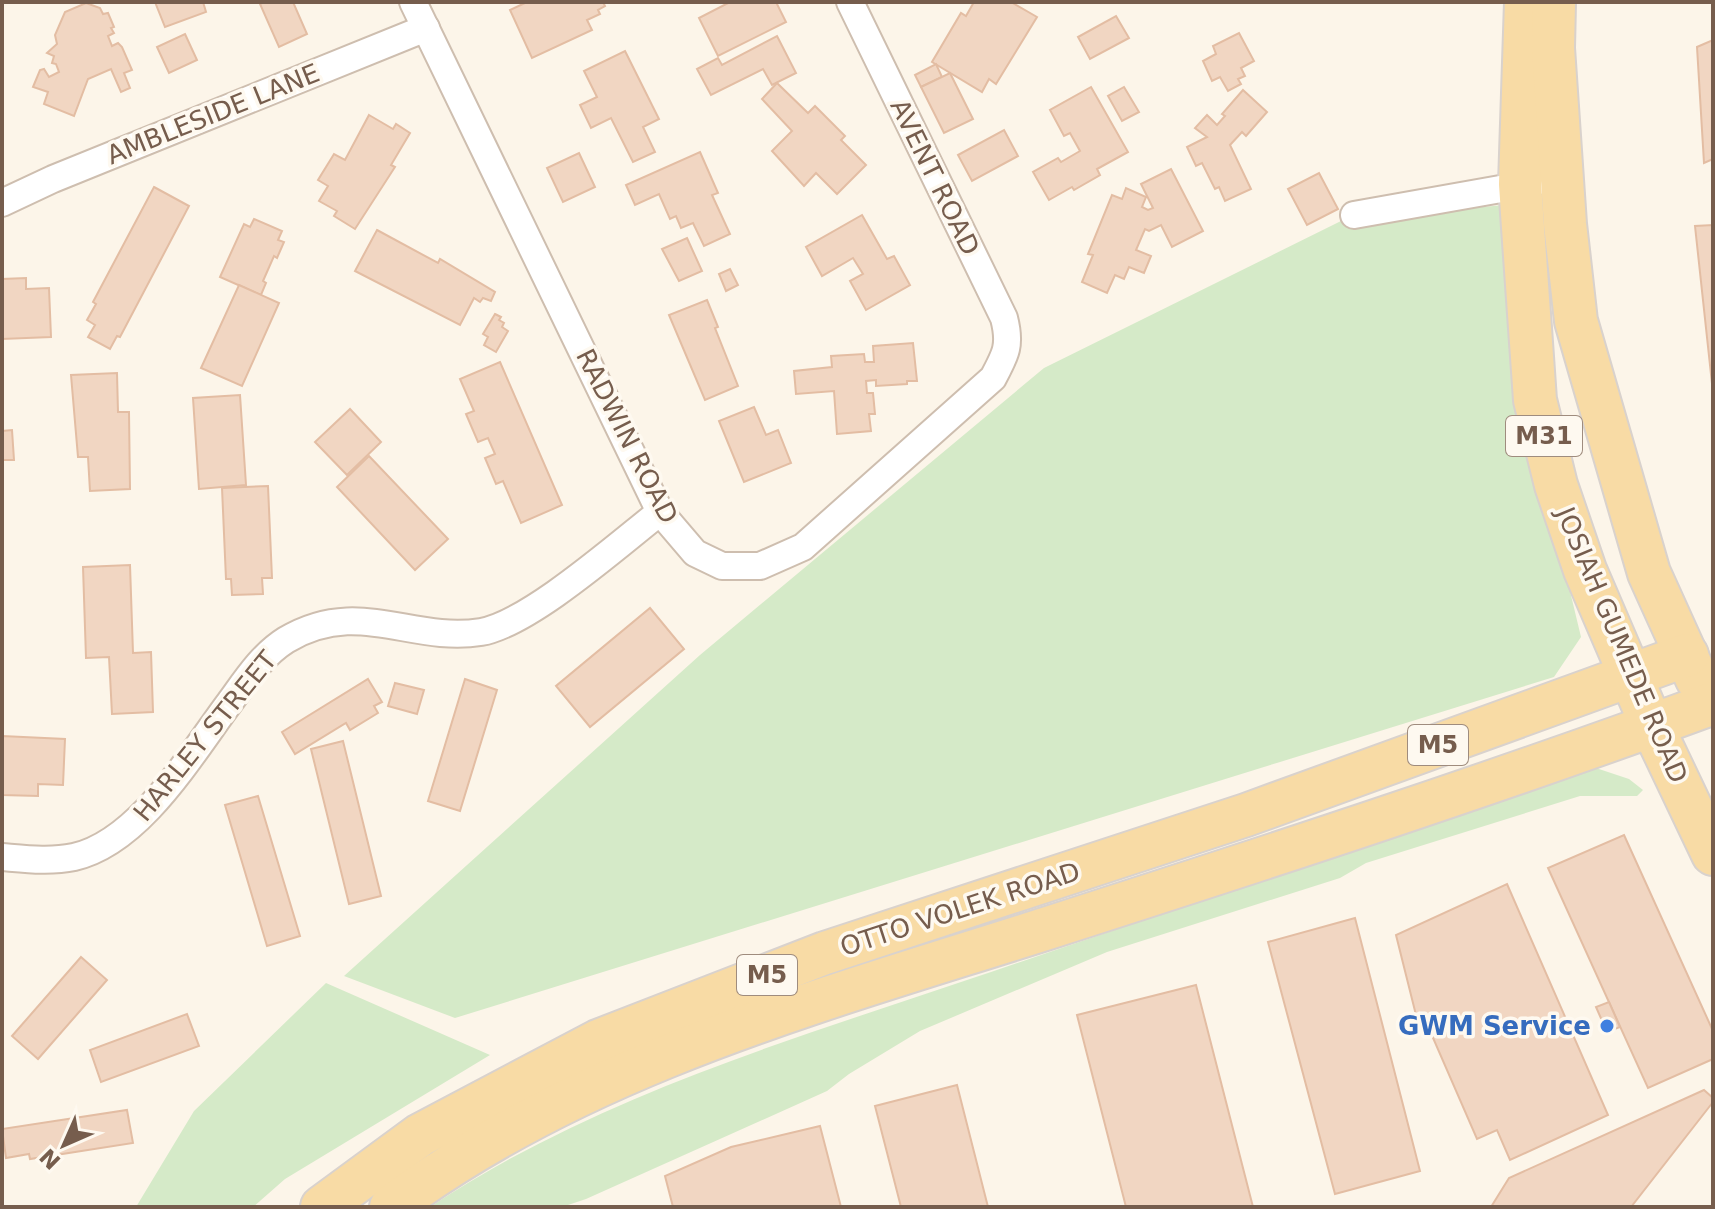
<svg xmlns="http://www.w3.org/2000/svg" width="1715" height="1209" font-family="'DejaVu Sans',sans-serif">
<style>
.green{fill:#d5eac8}
.building{fill:#f1d6c2;stroke:#e3bda3;stroke-width:2}
.lines{fill:none;stroke-linecap:round;stroke-linejoin:round}
.street-casing{stroke:#cebeaf;stroke-width:30}
.primary-casing{stroke:#d9d2cd;stroke-width:46}
.street{stroke:#fff;stroke-width:26}
.primary{stroke:#f8dba5;stroke-width:42}
.shop-dot{fill:#3f7fe0;stroke:#fef9f0;stroke-width:3}
.labels{text-anchor:middle;dominant-baseline:central;stroke-width:7;stroke-linejoin:round;paint-order:stroke}
.shield{fill:#fef9f0;stroke:#9f8c7e;stroke-width:2}
.shield-label{font-size:24px;font-weight:bold;fill:#765d4d}
.street-label{font-size:26px;fill:#765d4d;stroke:#fef9f0}
.shop-label{font-size:26px;font-weight:bold;fill:#366cbe;stroke:#fef9f0;text-anchor:end}
</style>
<rect width="100%" height="100%" fill="#fcf5e9"/>
<g class="green">
<path d="M1515,204L1526,408L1581,637L1554,677L455,1018L344,976L700,655L1044,368L1343,220Z"/>
<path d="M1593,767L1629,779L1643,790L1637,796H1580L1366,863L1340,878L1107,952L920,1031L849,1074L827,1091L586,1199L562,1207H430C592,1099 781,1043 964,981C1174,910 1383,839 1593,767Z"/>
<path d="M326,983L490,1055L285,1179L253,1207H136L194,1111Z"/>
</g>
<g class="building">
<path d="M155,2H203L206,12L165,27Z"/>
<path d="M264,2H293L307,34L279,47L260,4Z"/>
<path d="M527,2H603L605,6L598,10L600,14L587,20L592,30L532,58L510,10Z"/>
<path d="M730,2H776L786,22L718,56L699,18Z"/>
<path d="M974,2H1011L1037,17L996,84L989,79L982,92L932,62L961,13L966,16Z"/>
<path d="M86,3L100,8L103,14L108,13L114,27L111,28L114,33L108,36L112,46L118,43L122,47L132,70L124,73L130,88L121,92L111,69L88,79L74,116L44,104L48,92L33,87L40,70L44,69L49,77L59,72L56,64L52,63L54,56L47,53L57,44L55,35L65,12Z"/>
<path d="M1116,16L1129,38L1090,59L1078,37Z"/>
<path d="M1239,33L1254,61L1241,68L1245,76L1238,79L1241,84L1228,91L1220,77L1212,81L1203,61L1216,54L1213,46Z"/>
<path d="M185,34L197,60L169,73L157,47Z"/>
<path d="M777,36L796,73L772,85L763,69L711,95L697,69L718,58L722,65Z"/>
<path d="M1713,40V159L1704,163L1697,47Z"/>
<path d="M625,51L659,119L643,127L655,152L633,162L611,118L591,128L580,105L597,97L584,71Z"/>
<path d="M936,64L942,77L921,87L915,75Z"/>
<path d="M950,73L973,119L944,133L921,87Z"/>
<path d="M777,83L808,113L815,106L845,136L841,140L866,165L837,194L816,173L804,186L772,151L792,131L762,99Z"/>
<path d="M1091,87L1128,152L1097,169L1100,175L1074,190L1072,187L1049,200L1033,172L1058,158L1061,162L1080,151L1070,133L1064,136L1050,110Z"/>
<path d="M1124,87L1139,112L1122,121L1108,96Z"/>
<path d="M1243,90L1267,112L1246,136L1242,132L1230,145L1251,189L1225,201L1219,187L1215,189L1202,163L1196,166L1187,147L1207,137L1195,128L1207,115L1217,125L1225,116L1222,114Z"/>
<path d="M369,115L393,129L396,124L410,133L391,165L395,167L355,229L334,216L337,211L319,201L328,186L318,180L334,154L345,160Z"/>
<path d="M1004,130L1018,156L972,181L958,155Z"/>
<path d="M700,152L718,193L712,195L730,234L704,246L693,223L681,228L676,216L670,219L659,194L635,205L626,185Z"/>
<path d="M579,153L595,187L563,202L547,168Z"/>
<path d="M1171,169L1203,231L1172,247L1161,225L1149,231L1145,229L1136,250L1151,256L1144,273L1129,267L1124,279L1115,275L1107,293L1082,282L1093,255L1088,254L1112,195L1122,199L1126,188L1146,197L1142,207L1148,210L1153,208L1141,184Z"/>
<path d="M1319,173L1338,209L1307,225L1288,189Z"/>
<path d="M154,187L189,206L120,337L117,336L110,349L88,337L95,325L87,320L96,304L93,302Z"/>
<path d="M862,215L887,259L894,256L910,285L866,310L850,281L863,274L853,258L822,276L806,247Z"/>
<path d="M254,219L282,231L278,240L284,242L277,258L274,256L263,281L266,283L261,295L220,277L244,224L250,227Z"/>
<path d="M1713,225V393L1695,226Z"/>
<path d="M377,230L438,263L440,259L495,292L491,301L483,298L480,302L474,298L460,325L355,271Z"/>
<path d="M687,238L702,271L679,281L662,249Z"/>
<path d="M730,269L738,285L726,291L719,274Z"/>
<path d="M26,278V289L49,288L51,337L2,339V279Z"/>
<path d="M239,285L279,303L242,386L201,368Z"/>
<path d="M707,300L718,327L715,328L738,386L705,400L669,315Z"/>
<path d="M495,314L501,317L499,320L504,323L502,327L508,331L496,352L484,345L488,337L483,334Z"/>
<path d="M913,343L917,381H907V384L876,386V380L866,381L867,393H873L875,414H869L871,431L837,434L834,391L796,394L794,371L832,367L831,356L864,354L865,362H874L873,346Z"/>
<path d="M500,362L562,505L521,523L503,481L496,484L485,458L495,454L488,438L478,442L466,414L474,411L460,379Z"/>
<path d="M117,373L118,412H129L130,489L90,491L88,457H78L71,375Z"/>
<path d="M240,395L246,485L199,489L193,398Z"/>
<path d="M754,407L766,435L778,430L791,463L744,482L719,421Z"/>
<path d="M350,409L381,442L347,475L315,442Z"/>
<path d="M12,430L14,460H2V431Z"/>
<path d="M369,456L448,539L415,570L337,487Z"/>
<path d="M268,486L272,578H262L263,594L232,595L231,579H226L222,488Z"/>
<path d="M130,565L133,653L151,652L153,712L112,714L109,657L86,658L83,567Z"/>
<path d="M650,608L684,649L590,727L556,686Z"/>
<path d="M368,679L382,702L374,706L378,713L350,730L346,723L295,754L282,732Z"/>
<path d="M465,679L497,690L460,811L428,801Z"/>
<path d="M395,683L424,690L417,714L388,706Z"/>
<path d="M2,736L65,739L63,785L38,784V796L2,795Z"/>
<path d="M343,741L381,896L349,904L311,749Z"/>
<path d="M258,796L300,936L267,946L225,805Z"/>
<path d="M1624,835L1713,1031V1059L1648,1088L1548,868Z"/>
<path d="M1507,884L1608,1115L1510,1160L1497,1130L1477,1139L1427,1024L1419,1027L1396,935Z"/>
<path d="M1355,918L1420,1171L1335,1194L1268,942Z"/>
<path d="M81,957L107,980L38,1059L12,1036Z"/>
<path d="M1196,985L1253,1207H1126L1077,1015Z"/>
<path d="M1609,1002L1620,1027L1607,1032L1596,1007Z"/>
<path d="M187,1014L199,1046L101,1082L90,1050Z"/>
<path d="M957,1085L988,1207H901L875,1106Z"/>
<path d="M1704,1090L1713,1098V1102L1631,1207H1491L1509,1178Z"/>
<path d="M127,1110L133,1143L30,1159L29,1154L6,1158L2,1129Z"/>
<path d="M820,1126L841,1207H673L665,1176L731,1147Z"/>
</g>
<g class="lines">
<defs>
<g id="street">
<path d="M413,2L660,512L695,553L722,566H760L803,547L993,378C1006,354 1011,345 1004,318L850,2"/>
<path d="M2,203L53,179L426,28"/>
<path d="M1354,215L1534,183"/>
<path d="M2,857C26,859 50,862 74,857C140,842 191,754 230,702C246,680 262,655 286,640C358,597 410,643 481,632C529,624 619,544 660,512"/>
</g>
<g id="primary">
<path d="M1526,2L1520,184L1535,400L1556,485L1585,570L1652,726L1713,854"/>
<path d="M1554,3L1553,48L1565,224L1576,321L1649,573L1697,679"/>
<path d="M322,1207L420,1135L598,1041L825,953L1246,815L1687,655"/>
<path d="M391,1207C584,1063 823,1000 1048,928C1269,857 1490,785 1708,705"/>
</g>
</defs>
<use href="#street" class="street-casing"/>
<use href="#primary" class="primary-casing"/>
<use href="#street" class="street"/>
<use href="#primary" class="primary"/>
</g>
<circle class="shop-dot" cx="1607" cy="1026" r="8"/>
<g class="labels">
<g class="shield">
<rect x="1506" y="416" width="76" height="40" rx="6"/>
<rect x="1408" y="725" width="60" height="40" rx="6"/>
<rect x="737" y="955" width="60" height="40" rx="6"/>
</g>
<g class="shield-label">
<text x="1544" y="436">M31</text>
<text x="1438" y="745">M5</text>
<text x="767" y="975">M5</text>
</g>
<g class="street-label">
<text transform="translate(213 114) rotate(-22)">AMBLESIDE LANE</text>
<text transform="translate(935 177) rotate(64)">AVENT ROAD</text>
<text transform="translate(627 436) rotate(63)">RADWIN ROAD</text>
<text transform="translate(1622 645) rotate(67)">JOSIAH GUMEDE ROAD</text>
<text transform="translate(205 736) rotate(-51)">HARLEY STREET</text>
<text transform="translate(960 909) rotate(-18)">OTTO VOLEK ROAD</text>
</g>
<g class="shop-label">
<text x="1591" y="1026">GWM Service</text>
</g>
</g>
<rect width="1715" height="1209" fill="none" stroke="#765d4d" stroke-width="8"/>
<g transform="translate(64 1145) rotate(225)" stroke="#fef9f0" stroke-width="6" paint-order="stroke">
<path d="M0-6L14 30L0 20L-14 30Z" fill="#765d4d"/>
<text y="-12" font-size="22" font-weight="bold" text-anchor="middle" fill="#765d4d">N</text>
</g>
</svg>
